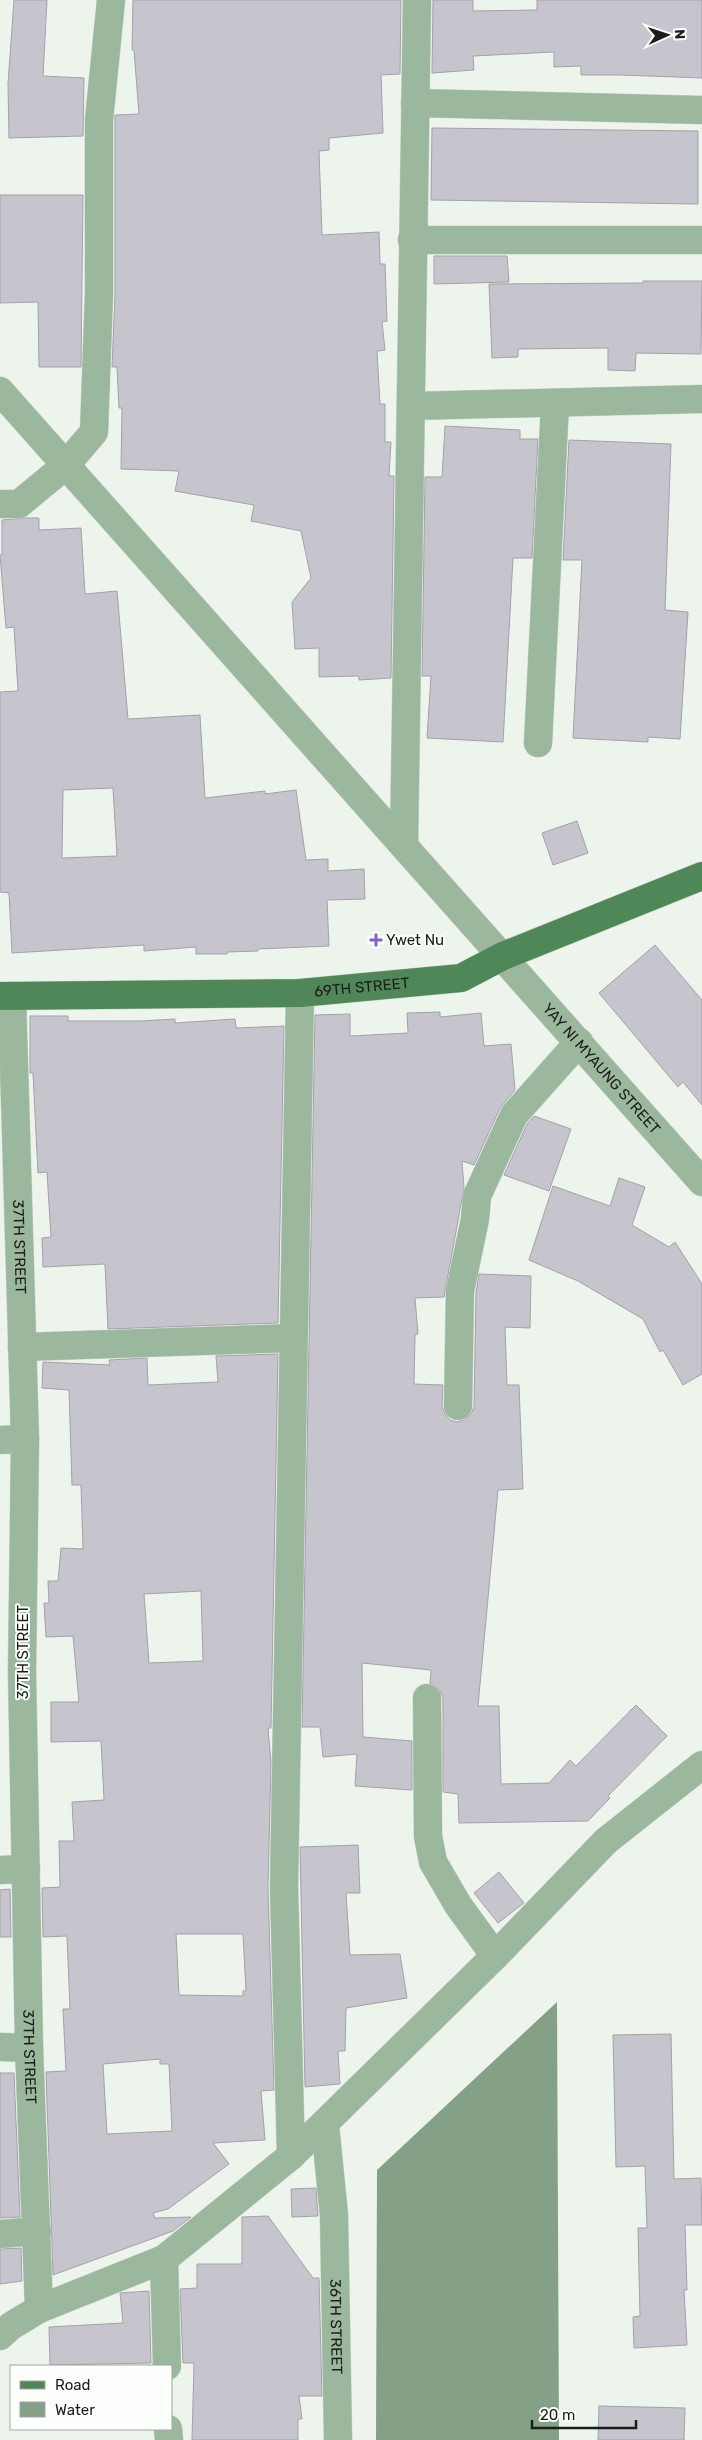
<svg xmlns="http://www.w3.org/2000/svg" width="702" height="2440" font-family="Rubik,sans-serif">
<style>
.water{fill:#84a187}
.building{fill:#c6c4cd;stroke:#a3a1aa;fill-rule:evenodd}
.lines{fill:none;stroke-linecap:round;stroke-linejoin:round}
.minor-casing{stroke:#cad2ca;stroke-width:29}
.major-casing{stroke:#cad2ca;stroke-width:29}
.minor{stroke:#9bb89e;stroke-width:28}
.major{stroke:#508758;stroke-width:28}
.poi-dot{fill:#865ed8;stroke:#fdfffd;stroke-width:2}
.labels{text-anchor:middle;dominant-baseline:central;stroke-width:4;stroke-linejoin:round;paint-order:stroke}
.poi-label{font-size:15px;fill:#1a1d1a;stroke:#fdfffd;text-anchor:start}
.street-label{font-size:15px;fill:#1a1d1a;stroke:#fdfffd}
</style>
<rect width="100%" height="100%" fill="#ecf4ec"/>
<path class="water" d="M557,2002L559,2440H376L377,2170Z"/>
<g class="building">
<path d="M14,0H47L43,76L84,78L83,136L9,138L8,84Z"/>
<path d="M133,0H401L400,74L381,75L383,133L329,138V150L319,151L322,235L379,232L380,264H385L387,321L382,322L385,350L377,351L380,404H385V442H391L389,476H394L391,678L359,680V676L319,677V648L295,649L292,602L311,578L301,531L251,521L254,505L175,491L179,471L121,469L122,408H119L117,367H112L115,294V115L139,114L134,50H132Z"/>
<path d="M433,0H473V11L537,10V0H702V78L621,75H581V66L554,67V52L473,56L474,70L432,73Z"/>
<path d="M432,128L698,131V204L431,200Z"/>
<path d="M0,195H83L81,367H39L38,302L0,303Z"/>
<path d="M434,256H507L509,282L434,284Z"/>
<path d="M643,281H702L701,354L636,353L635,371L608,370V348L518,349V357L492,358L489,284L643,283Z"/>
<path d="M445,426L520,430V439H538L532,558H513L503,742L427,738L431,676H422L425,477H442Z"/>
<path d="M569,440L671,444L665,610L688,612L680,739L648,737V742L573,738L582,560H563Z"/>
<path d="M25,518H39V530L81,528L85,594L117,591L128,719L200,715L205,798L265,791V794L296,790L306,860L328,859V871L364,869L365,899L327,900L329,946L258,949V951L227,952V954H196V947L144,951V945L12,953L9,893L0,892V692L18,691L14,627L6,628L0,555H2V520ZM113,788L117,856L62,858L63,790Z"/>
<path d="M577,821L588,853L553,865L542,833Z"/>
<path d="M655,945L702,1000V1105L683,1082L678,1087L599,993Z"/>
<path d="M440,1012V1017L481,1013L484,1046L511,1044L515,1090L500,1108L474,1165L462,1161L464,1188L444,1297L415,1298L418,1334L415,1335L414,1384L443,1385L442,1406L445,1414L450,1420L457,1422L465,1420L471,1414L474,1407L476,1293L479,1274L531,1276L530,1328L505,1327L507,1385H519L523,1489L498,1490L478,1706H499L501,1784L549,1783L570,1760L576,1766L636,1705L667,1736L608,1796L610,1798L588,1821L459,1823L458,1794L443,1792V1698L440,1690L430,1683L431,1670L362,1663L363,1737L412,1741V1790L355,1786L357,1754L323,1757L320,1727H302L315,1015L350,1014V1036L408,1033L407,1013Z"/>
<path d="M30,1016H68V1021H141L175,1019V1023L235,1019L236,1028L284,1026L278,1323L108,1329L105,1264L43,1267L42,1238L51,1237L47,1172L38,1173L33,1073H30Z"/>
<path d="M534,1116L571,1129L549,1191L504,1175L527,1124Z"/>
<path d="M619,1178L645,1187L632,1225L669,1247L675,1242L702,1284V1374L683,1385L663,1350L660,1352L643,1319L578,1281L529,1260L553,1186L610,1206Z"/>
<path d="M278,1354L271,1728H268L271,1763L268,1887L274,2090L261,2091L265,2140L213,2143L229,2164L168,2209L153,2213L155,2218L191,2217L173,2231L53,2275L46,2072L66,2071L63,2009H70L67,1936L43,1937L42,1888L60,1887L59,1841H74L72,1802L104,1800L101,1741L51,1742V1702H79L73,1636L46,1637L44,1603H49L48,1581H58L61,1548L83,1549L81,1485H72L69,1390L42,1388L43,1362L110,1365L109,1360L147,1358L148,1385L218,1382L216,1356ZM201,1591L203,1661L149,1663L144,1594ZM176,1934H243L246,1991H243V1996L179,1995ZM160,2059V2064H169L172,2131L107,2134L103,2064Z"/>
<path d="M358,1845L360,1893H346L350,1955L400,1954L407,1998L346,2008L345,2051H338L340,2084L305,2087L300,1847Z"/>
<path d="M499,1872L524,1903L498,1923L474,1893Z"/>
<path d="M10,1889L11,1937H0V1890Z"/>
<path d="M671,2034L674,2179L701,2178L702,2225H685L687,2290H684L687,2345L634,2348L633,2317L640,2316L638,2228H647L645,2166L616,2167L613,2035Z"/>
<path d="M0,2073H14L20,2217L0,2218Z"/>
<path d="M316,2188L318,2216L292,2217L291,2189Z"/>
<path d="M268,2216L313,2278H319L322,2396H299L302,2419H298V2440H192L194,2363H183L180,2289L197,2288V2264H242V2217Z"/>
<path d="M21,2248L22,2281L0,2284V2249Z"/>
<path d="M149,2291L151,2363L50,2365L49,2327L123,2323L120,2293Z"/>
<path d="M599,2406L685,2408L684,2440H598Z"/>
</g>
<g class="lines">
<defs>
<g id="minor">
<path d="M415,103L702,110"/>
<path d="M412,240H702"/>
<path id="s1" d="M0,391L702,1182"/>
<path d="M411,406L702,399"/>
<path d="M0,504H19L65,466L94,432L99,294V120L111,0"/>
<path d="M538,743L555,404"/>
<path d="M404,846L417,0"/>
<path id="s2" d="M12,996L25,1439L22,1672L29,2048L39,2309"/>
<path d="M22,1347L293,1338"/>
<path d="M458,1406L460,1291L475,1219L477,1196L514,1115L579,1042"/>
<path d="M0,1440L25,1439"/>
<path d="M427,1698L428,1836L433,1862L458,1905L495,1956"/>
<path d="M0,1870L26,1869"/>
<path d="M0,2047L29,2048"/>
<path id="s3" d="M325,2125L334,2215L338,2440"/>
<path d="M291,2156L284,1887L300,993"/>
<path d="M0,2234L37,2231"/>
<path d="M164,2259L167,2366"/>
<path d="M0,2336L11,2326L39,2309L164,2259L291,2156L495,1956L606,1841L702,1765"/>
<path d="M168,2429L169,2440"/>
</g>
<g id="major">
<path id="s4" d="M0,996L300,993L461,978L503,956L702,876"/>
</g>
</defs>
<use href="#minor" class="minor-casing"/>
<use href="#major" class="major-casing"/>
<use href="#minor" class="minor"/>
<use href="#major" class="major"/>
</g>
<path class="poi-dot" d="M373.5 932.5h5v5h5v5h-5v5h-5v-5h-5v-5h5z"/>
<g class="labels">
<g class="poi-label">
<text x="386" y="940">Ywet Nu</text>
</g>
<g class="street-label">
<text stroke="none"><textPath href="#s4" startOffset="362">69TH STREET</textPath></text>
<text stroke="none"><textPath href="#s1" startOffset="906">YAY NI MYAUNG STREET</textPath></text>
<text stroke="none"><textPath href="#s2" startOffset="251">37TH STREET</textPath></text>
<text transform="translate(23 1652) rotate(-90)">37TH STREET</text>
<text stroke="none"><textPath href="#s2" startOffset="1061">37TH STREET</textPath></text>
<text stroke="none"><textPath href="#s3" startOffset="202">36TH STREET</textPath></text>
</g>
</g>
<rect x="10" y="2365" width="162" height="65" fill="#fdfffd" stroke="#a2a5a2"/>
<rect x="20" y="2381" width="25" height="8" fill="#508758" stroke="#a2a5a2"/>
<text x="55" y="2390" font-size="15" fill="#1a1d1a">Road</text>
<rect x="20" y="2402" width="25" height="15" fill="#84a187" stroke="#a2a5a2"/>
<text x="55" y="2415" font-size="15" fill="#1a1d1a">Water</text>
<g transform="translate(667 35) rotate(87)" stroke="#fdfffd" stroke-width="4" paint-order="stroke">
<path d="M0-4L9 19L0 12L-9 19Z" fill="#1a1d1a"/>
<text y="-8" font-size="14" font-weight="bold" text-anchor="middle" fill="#1a1d1a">N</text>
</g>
<path d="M532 2420v8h104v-8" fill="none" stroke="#1a1d1a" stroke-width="2.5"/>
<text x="540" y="2420" font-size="15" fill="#1a1d1a" stroke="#fdfffd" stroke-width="4" paint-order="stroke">20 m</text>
</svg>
